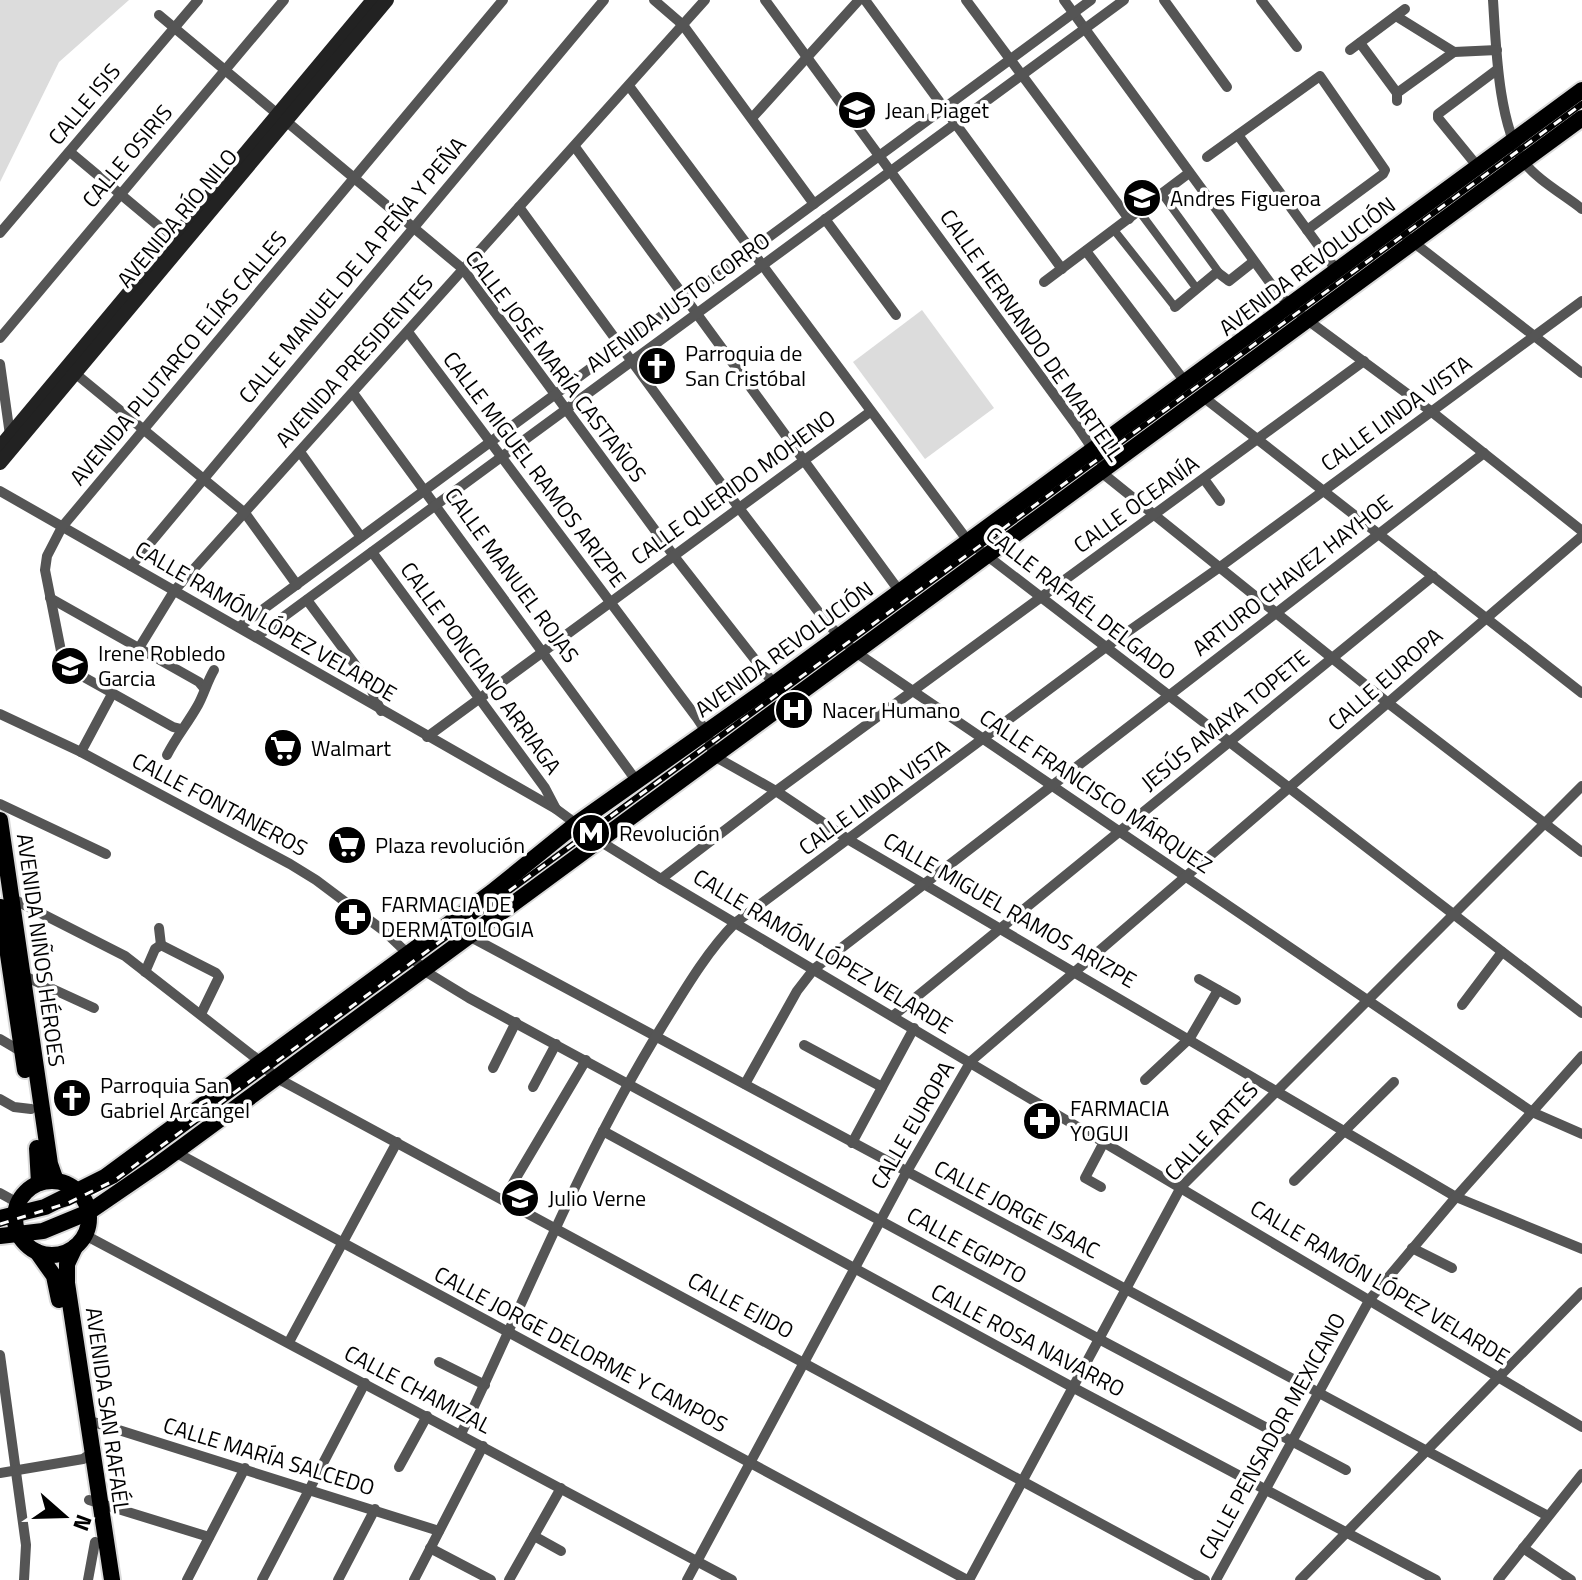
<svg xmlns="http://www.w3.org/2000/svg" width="1582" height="1580" font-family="'Titillium Web',sans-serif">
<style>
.green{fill:#dcdcdc}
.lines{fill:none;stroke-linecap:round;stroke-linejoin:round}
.primary-casing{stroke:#dbdbdb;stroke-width:20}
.pedestrian{stroke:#555;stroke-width:8}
.minor{stroke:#555;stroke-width:10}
.secondary{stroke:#222;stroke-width:14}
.primary{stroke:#000;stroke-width:16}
.rail-casing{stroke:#000;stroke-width:6}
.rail{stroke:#fff;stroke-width:3;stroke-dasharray:9;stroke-linecap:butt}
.labels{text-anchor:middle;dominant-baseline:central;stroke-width:7;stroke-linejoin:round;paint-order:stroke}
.street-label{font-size:22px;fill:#000;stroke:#fff}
.poi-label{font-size:22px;fill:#000;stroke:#fff;text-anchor:start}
</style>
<rect width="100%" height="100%" fill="#fff"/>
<g class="green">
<path d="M0,0H129L59,62L0,182Z"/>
<path d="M922,310L994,408L925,459L853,362Z"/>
</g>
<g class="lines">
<defs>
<g id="primary">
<path d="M0,820L50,1164L56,1181"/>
<path d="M1,907L25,1070"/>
<path d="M37,1148L39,1183"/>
<circle cx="52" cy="1218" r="37"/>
<path d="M0,1218L45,1207L105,1177L492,892L576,824L774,684L1582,90"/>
<path d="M0,1236L43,1231L89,1212L159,1164L1582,118"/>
<path d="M75,1247L67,1264V1283L112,1580"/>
<path d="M37,1252L54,1276L59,1300"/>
</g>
</defs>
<use href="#primary" class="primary-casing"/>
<g class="pedestrian">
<path d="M1162,194L1218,271"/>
<path d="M1139,211L1197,289"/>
<path d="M1114,230L1175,307"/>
</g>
<g class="minor">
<path d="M654,0L683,25L814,204"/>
<path d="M765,0L1077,426L1105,467L1106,476L1388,703L1582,852"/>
<path d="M865,0L1062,269"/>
<path d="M966,0L1129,219"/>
<path d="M1064,0L1279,295L1306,319L1432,412L1582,531"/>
<path d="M1164,0L1227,87"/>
<path d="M1261,0L1297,47"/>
<path d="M1493,0C1496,46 1498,124 1524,162C1536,179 1566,196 1582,209"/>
<path d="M159,15L463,269L674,556L774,684"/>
<path d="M1396,16L1454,52L1497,50"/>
<path d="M1360,43L1397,93V101"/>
<path d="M1350,50L1405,9"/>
<path d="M629,86L968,541L1582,1013"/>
<path d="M1397,93L1454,52"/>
<path d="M752,118L859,0"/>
<path d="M1238,135L1337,271"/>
<path d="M575,147L900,592"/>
<path d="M70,152L174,239"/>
<path d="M1207,157L1320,76L1385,170L1383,174L1307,230"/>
<path d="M1478,167L1438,118V114L1498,69"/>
<path d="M519,207L739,508L827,623L854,651L1532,1112L1582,1134"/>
<path d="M825,219L896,315"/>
<path d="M1395,228L1582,373"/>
<path d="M0,233L198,0"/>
<path d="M1086,251L1186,383"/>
<path d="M1044,282L1189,173"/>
<path d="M1175,307L1217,272L1229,281L1253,262"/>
<path d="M408,332L697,718L707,733L714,756L776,791L849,840L1456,1197L1582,1249"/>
<path d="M0,338L284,0"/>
<path d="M0,364L10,435"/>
<path d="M76,374L245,513L297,585"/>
<path d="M353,393L638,783"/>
<path d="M1202,396L1582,693"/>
<path d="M300,452L361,537"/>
<path d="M1204,479L1220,501"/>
<path d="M0,491L556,809L598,840L661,879L1582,1427"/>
<path d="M372,552L545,788L556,809"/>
<path d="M131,566L604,0"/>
<path d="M50,598L199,682L204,688"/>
<path d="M307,600L368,682L381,711"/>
<path d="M239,627L1091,0"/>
<path d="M256,637L1124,0"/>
<path d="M139,648L174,591L705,0"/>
<path d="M0,714L81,752L290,864L316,880L384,931L428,973L469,998L1099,1339L1346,1470"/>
<path d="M181,729L173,727L64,666L45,570L47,556L62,527L503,0"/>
<path d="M427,737L870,412"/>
<path d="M81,752L112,694"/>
<path d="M167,755C176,737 188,723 198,705C204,694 207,682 214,670"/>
<path d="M0,804L106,854"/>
<path d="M661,879L776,791L1364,361"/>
<path d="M11,898L125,956L257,1059L275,1077L1205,1580"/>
<path d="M159,928L161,945"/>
<path d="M469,936L1548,1516"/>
<path d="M161,945L216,973L219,977L201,1014"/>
<path d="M145,972L155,949L161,945"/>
<path d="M22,975L94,1008"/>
<path d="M1199,979L1236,1000"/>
<path d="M1462,1005L1502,952"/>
<path d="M893,1016L1433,576"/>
<path d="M0,1039L22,1052"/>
<path d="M804,1045L882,1087"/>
<path d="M493,1068L516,1022"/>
<path d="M1145,1080L1190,1038L1218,990"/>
<path d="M745,1084L797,991L814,969L1484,453"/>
<path d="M533,1087L556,1044"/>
<path d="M0,1099L14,1107L31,1109"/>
<path d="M603,1131L1074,1388L1436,1580"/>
<path d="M852,1143L914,1028"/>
<path d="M175,1152L967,1580"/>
<path d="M1294,1181L1394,1082"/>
<path d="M1101,1187L1085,1178L1104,1142"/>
<path d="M0,1193L18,1203"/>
<path d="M503,1200L586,1060"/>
<path d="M85,1235L732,1580"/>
<path d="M1412,1248L1452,1268"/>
<path d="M289,1342L397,1142"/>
<path d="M0,1355L26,1545L24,1580"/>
<path d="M439,1362L485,1385"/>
<path d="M87,1420L439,1531"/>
<path d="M461,1434C526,1298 582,1156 661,1028C684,991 705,954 735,923L1106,647L1220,567L1582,301"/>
<path d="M399,1467L427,1416"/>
<path d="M0,1473L83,1459L92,1453"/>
<path d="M89,1500L209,1537"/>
<path d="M534,1536L561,1551"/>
<path d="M430,1548L491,1580"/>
<path d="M1523,1548L1571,1580"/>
<path d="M88,1580L95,1542"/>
<path d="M187,1580L245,1468"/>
<path d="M262,1580L365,1383"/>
<path d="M338,1580L375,1509"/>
<path d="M414,1580L483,1446"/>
<path d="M509,1580L561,1488"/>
<path d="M687,1580L906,1173L971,1061L1582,536"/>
<path d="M969,1580L1181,1187L1582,786"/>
<path d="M1216,1580L1370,1299L1456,1197L1582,1056"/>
<path d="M1300,1580L1582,1292"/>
<path d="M1498,1580L1582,1474"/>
</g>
<g class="secondary">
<path d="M0,447L373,0"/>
<path d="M0,463L387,0"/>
</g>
<use href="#primary" class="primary"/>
<defs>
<path id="rail" d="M0,1224L68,1203L115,1180L1582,104"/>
</defs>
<use href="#rail" class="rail-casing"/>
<use href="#rail" class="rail"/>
</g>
<defs>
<symbol id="school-disc" viewBox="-11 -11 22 22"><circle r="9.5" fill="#000" stroke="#fff"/><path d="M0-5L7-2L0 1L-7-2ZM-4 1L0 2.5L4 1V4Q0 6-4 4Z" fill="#fff"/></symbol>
<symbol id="church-disc" viewBox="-11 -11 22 22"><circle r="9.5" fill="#000" stroke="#fff"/><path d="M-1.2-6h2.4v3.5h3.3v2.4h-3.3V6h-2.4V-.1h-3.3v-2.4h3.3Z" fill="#fff"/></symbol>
<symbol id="hospital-disc" viewBox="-11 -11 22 22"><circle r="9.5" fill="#000" stroke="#fff"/><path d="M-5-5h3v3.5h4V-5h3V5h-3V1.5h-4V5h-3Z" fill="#fff"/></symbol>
<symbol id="supermarket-disc" viewBox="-11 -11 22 22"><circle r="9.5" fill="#000" stroke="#fff"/><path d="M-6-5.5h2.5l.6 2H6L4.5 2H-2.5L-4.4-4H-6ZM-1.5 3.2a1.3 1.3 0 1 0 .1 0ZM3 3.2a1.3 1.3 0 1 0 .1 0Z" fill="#fff"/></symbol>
<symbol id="metro-disc" viewBox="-11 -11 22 22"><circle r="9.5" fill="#000" stroke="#fff"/><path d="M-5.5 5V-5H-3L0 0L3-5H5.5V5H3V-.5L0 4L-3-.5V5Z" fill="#fff"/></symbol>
<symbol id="pharmacy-disc" viewBox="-11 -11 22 22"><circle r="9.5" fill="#000" stroke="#fff"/><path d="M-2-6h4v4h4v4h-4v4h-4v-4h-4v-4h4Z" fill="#fff"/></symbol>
</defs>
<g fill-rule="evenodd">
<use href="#school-disc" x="835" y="88" width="44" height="44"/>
<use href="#school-disc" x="1120" y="176" width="44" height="44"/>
<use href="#church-disc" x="635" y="344" width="44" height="44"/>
<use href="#school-disc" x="48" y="644" width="44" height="44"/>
<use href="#hospital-disc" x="772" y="688" width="44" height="44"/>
<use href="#supermarket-disc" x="261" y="726" width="44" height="44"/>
<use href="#metro-disc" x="569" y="811" width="44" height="44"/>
<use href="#supermarket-disc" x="325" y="823" width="44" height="44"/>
<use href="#pharmacy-disc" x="331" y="895" width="44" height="44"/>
<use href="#church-disc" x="50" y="1076" width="44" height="44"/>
<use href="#pharmacy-disc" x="1020" y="1099" width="44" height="44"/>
<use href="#school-disc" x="498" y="1176" width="44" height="44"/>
</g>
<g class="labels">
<g class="street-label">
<text transform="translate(84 104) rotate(-50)">CALLE ISIS</text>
<text transform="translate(127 156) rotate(-50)">CALLE OSIRIS</text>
<text transform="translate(177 218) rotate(-50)">AVENIDA RÍO NILO</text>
<text transform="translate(1307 266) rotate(-37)">AVENIDA REVOLUCIÓN</text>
<text transform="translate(352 270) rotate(-50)">CALLE MANUEL DE LA PEÑA Y PEÑA</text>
<text transform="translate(678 302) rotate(-36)">AVENIDA JUSTO CORRO</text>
<text transform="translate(1032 335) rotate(55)">CALLE HERNANDO DE MARTELL</text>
<text transform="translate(178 358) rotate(-50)">AVENIDA PLUTARCO ELÍAS CALLES</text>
<text transform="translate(354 361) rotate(-48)">AVENIDA PRESIDENTES</text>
<text transform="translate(556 366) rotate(53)">CALLE JOSÉ MARÍA CASTAÑOS</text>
<text transform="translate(1396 413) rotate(-36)">CALLE LINDA VISTA</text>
<text transform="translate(535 469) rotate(53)">CALLE MIGUEL RAMOS ARIZPE</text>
<text transform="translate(733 487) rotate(-36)">CALLE QUERIDO MOHENO</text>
<text transform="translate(1136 504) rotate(-36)">CALLE OCEANÍA</text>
<text transform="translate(512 575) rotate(54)">CALLE MANUEL ROJAS</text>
<text transform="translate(1292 575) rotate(-38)">ARTURO CHAVEZ HAYHOE</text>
<text transform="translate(1081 603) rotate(38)">CALLE RAFAÉL DELGADO</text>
<text transform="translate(266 621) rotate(30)">CALLE RAMÓN LÓPEZ VELARDE</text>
<text transform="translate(784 649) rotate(-36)">AVENIDA REVOLUCIÓN</text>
<text transform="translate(481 668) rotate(54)">CALLE PONCIANO ARRIAGA</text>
<text transform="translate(1385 679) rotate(-41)">CALLE EUROPA</text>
<text transform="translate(1225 720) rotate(-39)">JESÚS AMAYA TOPETE</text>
<text transform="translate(1096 791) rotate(34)">CALLE FRANCISCO MÁRQUEZ</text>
<text transform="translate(874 797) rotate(-36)">CALLE LINDA VISTA</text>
<text transform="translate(220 804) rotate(28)">CALLE FONTANEROS</text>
<text transform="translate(1010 910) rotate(30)">CALLE MIGUEL RAMOS ARIZPE</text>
<text transform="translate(41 950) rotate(82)">AVENIDA NIÑOS HÉROES</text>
<text transform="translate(823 951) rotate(31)">CALLE RAMÓN LÓPEZ VELARDE</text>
<text transform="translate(912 1125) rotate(-60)">CALLE EUROPA</text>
<text transform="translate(1211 1131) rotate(-47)">CALLE ARTES</text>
<text transform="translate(1017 1209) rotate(28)">CALLE JORGE ISAAC</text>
<text transform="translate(967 1245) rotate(29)">CALLE EGIPTO</text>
<text transform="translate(1380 1282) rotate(31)">CALLE RAMÓN LÓPEZ VELARDE</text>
<text transform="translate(741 1305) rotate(28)">CALLE EJIDO</text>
<text transform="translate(1028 1340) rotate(28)">CALLE ROSA NAVARRO</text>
<text transform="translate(581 1349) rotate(28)">CALLE JORGE DELORME Y CAMPOS</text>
<text transform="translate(418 1389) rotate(28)">CALLE CHAMIZAL</text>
<text transform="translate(108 1410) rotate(82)">AVENIDA SAN RAFAÉL</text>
<text transform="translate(1272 1436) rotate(-61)">CALLE PENSADOR MEXICANO</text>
<text transform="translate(269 1456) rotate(17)">CALLE MARÍA SALCEDO</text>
</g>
<g class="poi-label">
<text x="885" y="110">Jean Piaget</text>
<text x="1170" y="198">Andres Figueroa</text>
<text x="685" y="353">Parroquia de<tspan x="685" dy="25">San Cristóbal</tspan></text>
<text x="98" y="653">Irene Robledo<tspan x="98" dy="25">Garcia</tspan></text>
<text x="822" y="710">Nacer Humano</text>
<text x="311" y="748">Walmart</text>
<text x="619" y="833">Revolución</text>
<text x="375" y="845">Plaza revolución</text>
<text x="381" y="904">FARMACIA DE<tspan x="381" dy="25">DERMATOLOGIA</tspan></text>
<text x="100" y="1085">Parroquia San<tspan x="100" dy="25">Gabriel Arcángel</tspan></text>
<text x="1070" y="1108">FARMACIA<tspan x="1070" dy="25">YOGUI</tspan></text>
<text x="548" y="1198">Julio Verne</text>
</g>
</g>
<g transform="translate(64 1516) rotate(110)" stroke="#ffffff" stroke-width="6" paint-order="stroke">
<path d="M0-6L14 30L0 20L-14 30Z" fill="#000000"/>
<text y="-12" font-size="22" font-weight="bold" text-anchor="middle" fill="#000000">N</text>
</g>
</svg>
